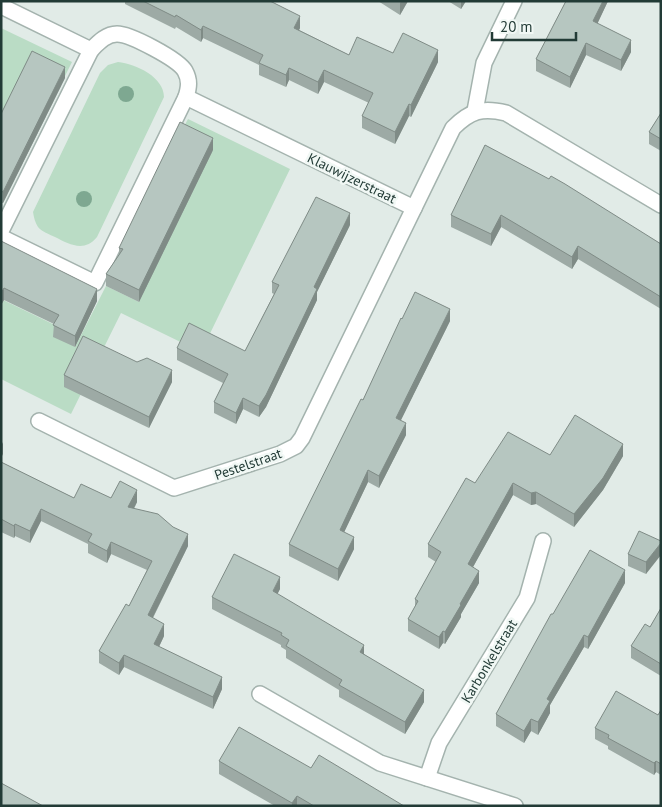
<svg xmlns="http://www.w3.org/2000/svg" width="662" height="807" font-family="'PT Sans',sans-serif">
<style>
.green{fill:#badcc5}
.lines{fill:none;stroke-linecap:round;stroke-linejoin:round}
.minor-casing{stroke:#a4b3ae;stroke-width:18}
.minor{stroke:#fff;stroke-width:15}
.tree{fill:#7ea891}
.wall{fill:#9daaa5}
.shaded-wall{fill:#7f8b86}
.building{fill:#b6c6c0;stroke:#7f8b86}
.labels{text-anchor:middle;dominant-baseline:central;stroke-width:5;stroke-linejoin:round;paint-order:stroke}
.street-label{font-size:14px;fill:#223b36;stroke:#f1f8f5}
</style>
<rect width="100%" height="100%" fill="#e1ebe7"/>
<g class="green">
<path d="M1,28L72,62L64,78L1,126Z"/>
<path d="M118,62C136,64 164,77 164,97L97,237C84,253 69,244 55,237C49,234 42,232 38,227C35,222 34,218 33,212L100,73L108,65Z"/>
<path d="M188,119L290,169L201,352L121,313L71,414L1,379V299L59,327L75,347L106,286L139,302L180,134Z"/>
</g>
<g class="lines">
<defs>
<g id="minor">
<path d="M1,6L91,50C98,43 106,34 117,34C130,34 178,59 185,71C190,80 189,87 186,97L414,208L453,128C470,111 482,107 506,113L661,205"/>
<path d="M475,111L484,63L514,1"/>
<path d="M1,231L91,50"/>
<path d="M1,237L95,283L186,97"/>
<path d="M39,421L174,488L280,454L296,446L302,438L414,208"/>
<path d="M260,694L380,763L515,806"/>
<path d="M427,778L439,743L527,598L543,541"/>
</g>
</defs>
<use href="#minor" class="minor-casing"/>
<use href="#minor" class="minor"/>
</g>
<g class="tree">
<circle cx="126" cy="94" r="8"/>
<circle cx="84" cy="199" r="8"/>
</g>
<g class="wall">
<path d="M125,1H270L300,28L299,30L349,55L393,53L438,62L411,117L409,116L395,144L362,128V116L369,103L324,82L318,94L289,80L286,87L259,75V65L203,38L201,42L176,27L175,29L125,4Z"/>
<path d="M378,1H408L400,15Z"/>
<path d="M448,1H466L461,9Z"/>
<path d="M566,1H608L597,24L631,52L621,71L586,55L570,88L536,71V59Z"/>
<path d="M65,78L3,203H1V114Z"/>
<path d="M661,113V151L649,144V132Z"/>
<path d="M485,145L661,244V309L578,259L572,269L501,227L491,246L451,227V215Z"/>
<path d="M213,150L139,302L106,286V274L119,255V248Z"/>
<path d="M350,225L317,292V300L266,407L259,417L243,409L236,424L214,413V402L223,383L177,360V348L245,351L274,294L272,293V282Z"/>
<path d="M1,241L97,301L75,347L53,337L54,324L4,300L1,305Z"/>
<path d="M402,319L450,321L401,420L406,435L379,488L368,482L344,532L354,549L338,581L289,556V544L363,400Z"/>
<path d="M137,362L172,382L149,428L64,387V375Z"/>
<path d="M550,455L623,456L603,490L574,527L536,504L531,505L513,495L473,567L479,583L461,614V617L445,644L443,643L439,649L408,631V619L415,607V599L436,562L428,557V544L475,483Z"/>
<path d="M1,462L74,498H111L137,502L134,509L188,546L153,618L164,636L159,647L222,689L213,709L124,667L119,675L99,663V651L129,606L147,570L111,554L107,563L88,553V544L41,521L30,543L15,536L14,538L1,532Z"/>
<path d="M661,541L646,574L628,566V554Z"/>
<path d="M625,583L588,649L584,647L550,705V713L538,735L531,731L524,743L496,726V714L553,614Z"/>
<path d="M280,589L277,594L364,654L424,702L405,734L339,697V690L286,658V650L281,647V645L212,609V597Z"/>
<path d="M661,608V676L631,658V646L650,627Z"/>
<path d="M661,710V775L656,772L654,775L608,749V746L595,739V728L658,715Z"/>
<path d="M219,761L311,768L404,806H275L219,774Z"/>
</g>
<g class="shaded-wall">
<path d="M401,1H408L400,15V3Z"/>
<path d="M461,1H466L461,9Z"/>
<path d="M603,1H608L593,33V21Z"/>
<path d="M300,16V28L294,40V28Z"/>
<path d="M203,26V38L201,42V30Z"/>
<path d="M631,40V52L621,71V60Z"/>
<path d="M586,43V55L570,88V77Z"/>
<path d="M438,50V62L411,117V105Z"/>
<path d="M65,67V78L3,203V192Z"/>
<path d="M289,68V80L286,87V75Z"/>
<path d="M324,70V82L318,94V82Z"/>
<path d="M409,104V116L395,144V132Z"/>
<path d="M213,138V150L139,302V290Z"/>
<path d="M350,213V225L317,292V300L266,407L259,417V406L314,287Z"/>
<path d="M501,215V227L491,246V234Z"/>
<path d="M578,246V259L572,269V257Z"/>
<path d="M4,288V300L1,305V293Z"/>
<path d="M97,289V301L75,347V336Z"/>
<path d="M450,309V321L396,430V418Z"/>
<path d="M172,370V382L149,428V417Z"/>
<path d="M243,398V409L236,424V413Z"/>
<path d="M406,423V435L379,488V476Z"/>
<path d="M3,442V454L1,458V446Z"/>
<path d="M623,444V456L603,490L574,527V514Z"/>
<path d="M368,470V482L340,541V530Z"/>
<path d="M513,483V495L468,576V564Z"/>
<path d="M137,490V502L128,519V507Z"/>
<path d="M536,492V504L531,505V493Z"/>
<path d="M41,509V521L30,543V531Z"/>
<path d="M15,524V536L14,538V526Z"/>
<path d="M188,534V546L148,627V615Z"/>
<path d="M354,537V549L338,581V569Z"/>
<path d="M111,542V554L107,563V551Z"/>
<path d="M661,543V555L646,574V562Z"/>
<path d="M625,570V583L588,649V637Z"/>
<path d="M479,571V583L461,614V617L445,644V632L460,604Z"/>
<path d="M280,577V589L273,603V591Z"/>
<path d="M164,624V636L154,657V644Z"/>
<path d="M443,631V643L439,649V637Z"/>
<path d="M584,635V647L550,705V713L538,735V722L547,699Z"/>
<path d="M364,645V657L360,652Z"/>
<path d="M124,655V667L119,675V663Z"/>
<path d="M222,677V689L213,709V697Z"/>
<path d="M424,690V702L405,734V722Z"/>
<path d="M531,719V731L524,743V731Z"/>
<path d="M656,761V772L654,775V763Z"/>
<path d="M297,796V806H292V803Z"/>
</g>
<g class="building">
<path d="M143,1H270L300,16L294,28L349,55L357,37L393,53L403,33L438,50L411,105L409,104L395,132L362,116L373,93L324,70L318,82L289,68L286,75L259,63L263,55L203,26L201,30L176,15L175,17Z"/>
<path d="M566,1H603L593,21L631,40L621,60L586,43L570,77L536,59Z"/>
<path d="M32,51L65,67L3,192L1,191V114Z"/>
<path d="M661,113V139L649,132Z"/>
<path d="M180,122L213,138L139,290L106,274L123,249L119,248Z"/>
<path d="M485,145L549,179L551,176L565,184L661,244V297L578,246L572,257L501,215L491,234L451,215Z"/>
<path d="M316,197L350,213L314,287L317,289L266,395L259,406L243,398L236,413L214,402L228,374L177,348L189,323L245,351L279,285L272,282Z"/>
<path d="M1,241L97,289L75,336L53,325L59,315L4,288L1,293Z"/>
<path d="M415,292L450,309L396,418L406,423L379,476L368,470L340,530L354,537L338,569L289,544L361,399L363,400L401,318L402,319Z"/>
<path d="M83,336L137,362L147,358L172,370L149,417L64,375Z"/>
<path d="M575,415L623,444L603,478L574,514L536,492L531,493L513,483L468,564L479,571L460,604L461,605L445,632L443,631L439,637L408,619L418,601L415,599L441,552L428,544L466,478L475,483L508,432L550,455Z"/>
<path d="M1,462L74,498L81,484L111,498L120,481L137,490L128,507L158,514L173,527L188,534L148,615L164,624L154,644L222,677L213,697L124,655L119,663L99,651L126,604L129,606L152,561L111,542L107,551L88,541L92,534L41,509L30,531L15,524L14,526L1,519Z"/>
<path d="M639,531L661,541V543L646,562L628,554Z"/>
<path d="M590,550L625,570L588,637L584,635L547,699L550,701L538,722L531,719L524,731L496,714L551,614H553Z"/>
<path d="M234,554L280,577L273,591L364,645L360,652L424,690L405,722L339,685L342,680L286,646L289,640L281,635L282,633L212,597Z"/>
<path d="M661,608V664L631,646L645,624L650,627Z"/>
<path d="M616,691L658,715L661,710V764L656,761L654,763L608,738L609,735L595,728Z"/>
<path d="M239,727L311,768L319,755L404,806H314L297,796L292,803L219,761Z"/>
<path d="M1,783L43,806H1Z"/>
</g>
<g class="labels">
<g class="street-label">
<text transform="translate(352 178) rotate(26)">Klauwijzerstraat</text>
<text transform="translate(248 464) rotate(-19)">Pestelstraat</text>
<text transform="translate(489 661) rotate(-59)">Karbonkelstraat</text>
</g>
</g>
<rect width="662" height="807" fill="none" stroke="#223b36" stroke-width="5"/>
<path d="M492 32v8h84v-8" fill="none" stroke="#223b36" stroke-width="2.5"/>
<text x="500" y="32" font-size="15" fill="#223b36" stroke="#f1f8f5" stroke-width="4" paint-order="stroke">20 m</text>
</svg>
